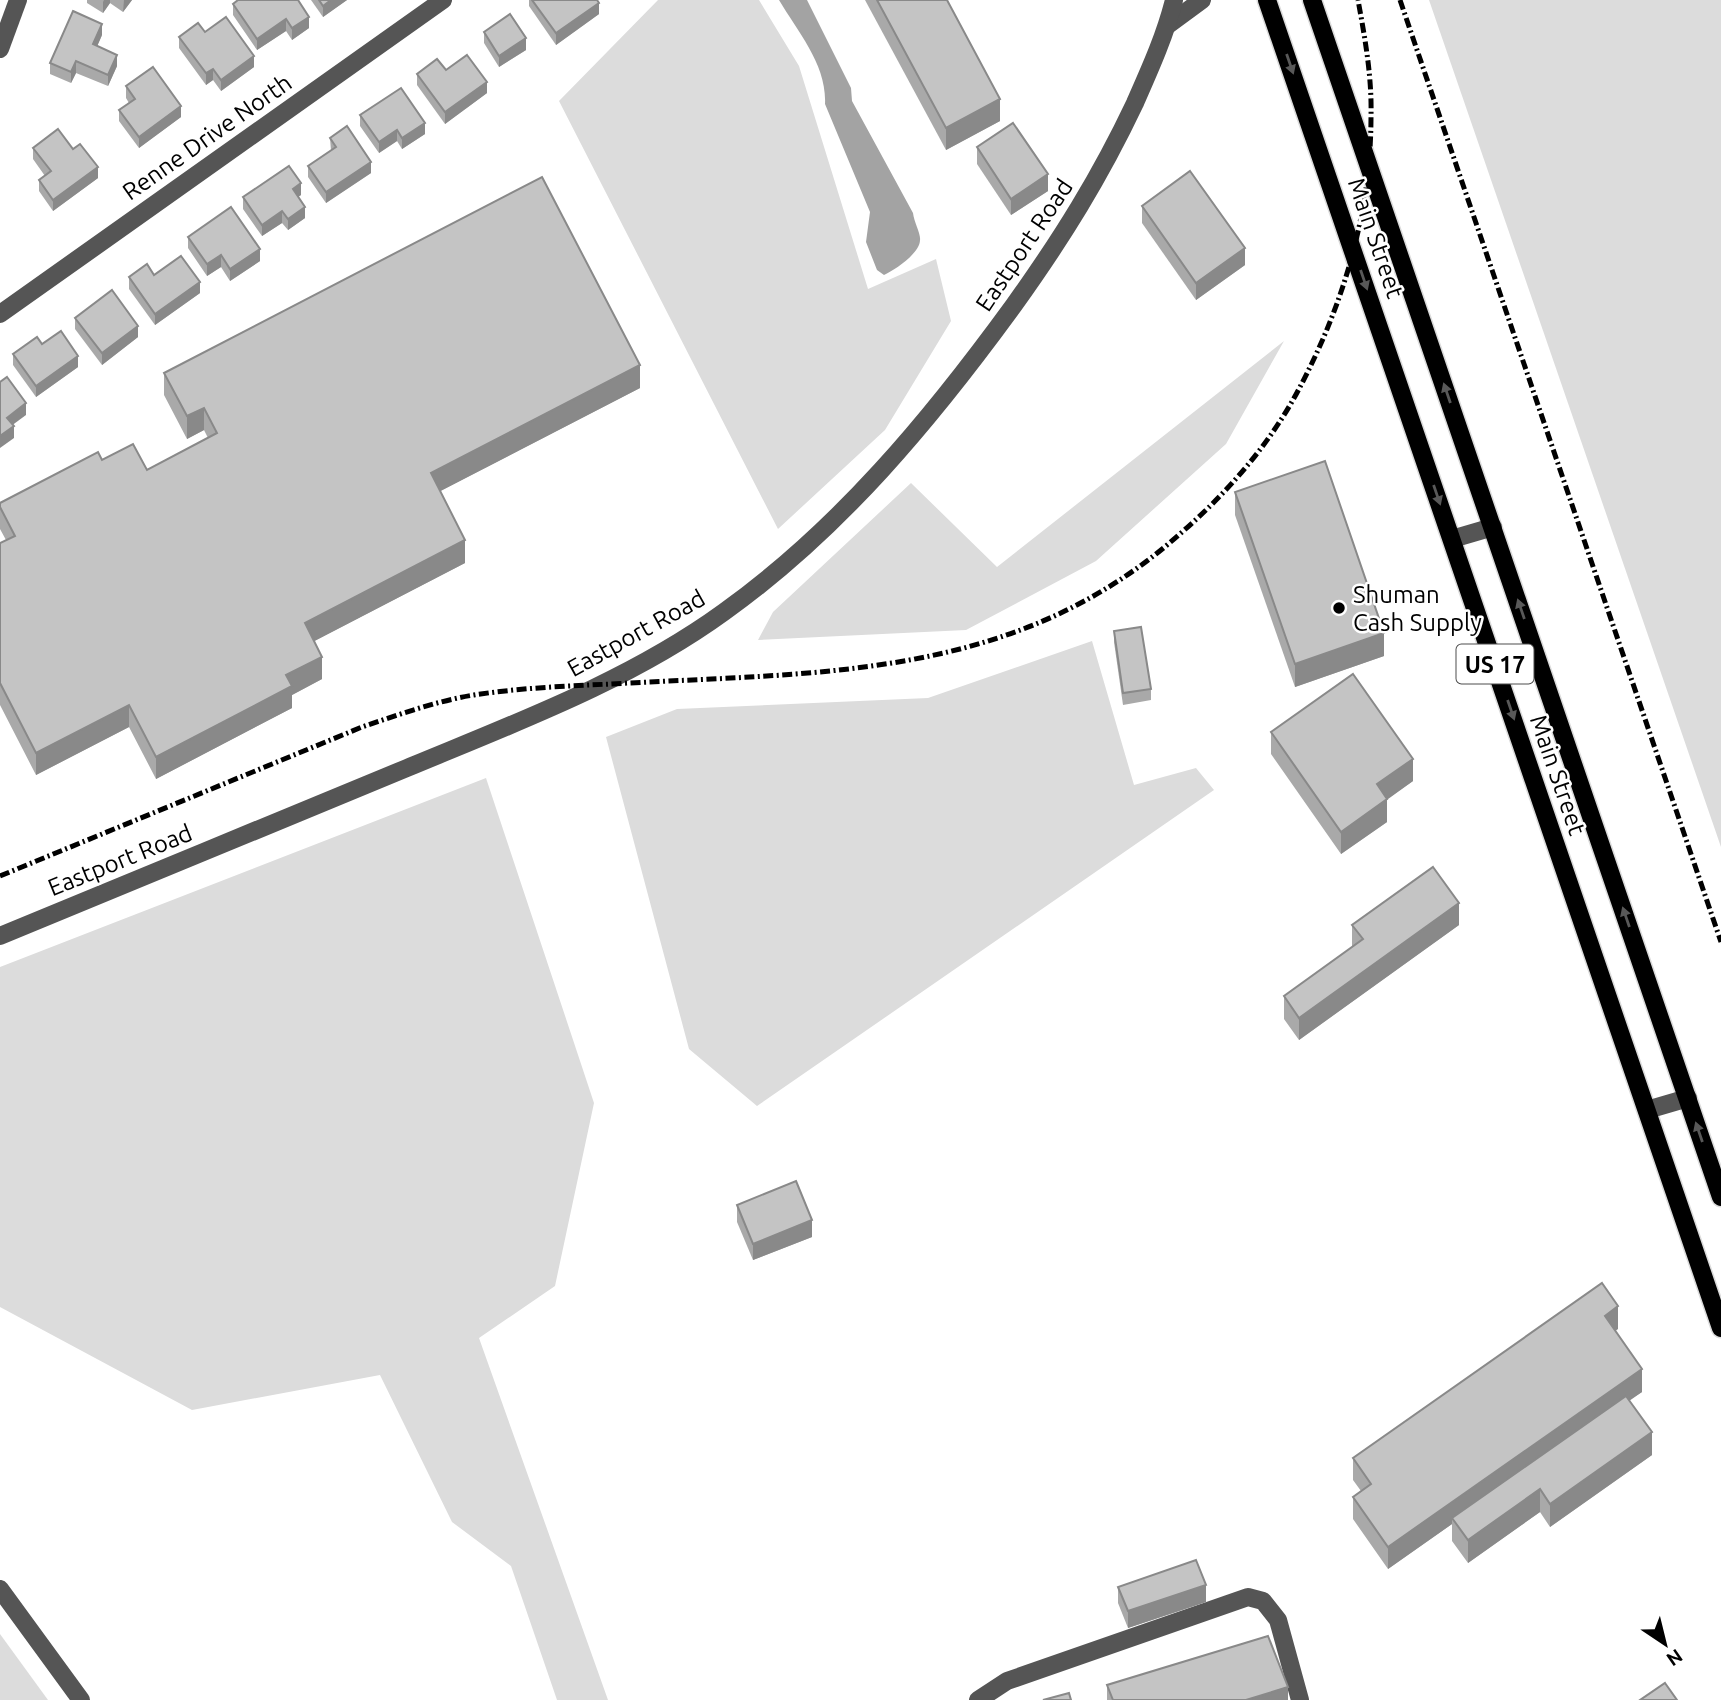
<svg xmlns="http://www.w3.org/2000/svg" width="1721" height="1700" font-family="Ubuntu,sans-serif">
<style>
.green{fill:#dcdcdc}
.water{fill:#a3a3a3}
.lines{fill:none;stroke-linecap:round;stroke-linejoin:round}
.major-casing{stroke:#dbdbdb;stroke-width:21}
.minor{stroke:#555;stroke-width:18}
.major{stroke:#000;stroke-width:18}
.rail{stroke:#000;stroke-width:5;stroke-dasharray:10 3.5 2 3.5;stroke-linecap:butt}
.wall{fill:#a9a9a9}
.shaded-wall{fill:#898989}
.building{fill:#c4c4c4;stroke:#898989;stroke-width:2}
.oneway{fill:#595959}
.poi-dot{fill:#000;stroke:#fff;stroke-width:2.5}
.labels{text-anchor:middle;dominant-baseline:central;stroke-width:5;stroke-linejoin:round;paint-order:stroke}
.shield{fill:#fff;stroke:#4c4c4c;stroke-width:2}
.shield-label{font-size:23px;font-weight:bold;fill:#000}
.street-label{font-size:24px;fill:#000;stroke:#fff}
.poi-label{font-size:24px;fill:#000;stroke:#fff;text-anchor:start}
</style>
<rect width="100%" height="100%" fill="#fff"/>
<g class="green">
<path d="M658,0H759L799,66L868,289L936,259L951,321L885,430L778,529L559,101Z"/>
<path d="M1429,0H1721V847Z"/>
<path d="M1284,341L1226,444L1096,561L966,630L758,640L773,612L911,483L997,567Z"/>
<path d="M1092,641L1134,785L1196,768L1214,790L757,1106L689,1049L606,737L677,709L928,698Z"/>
<path d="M486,778L594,1103L555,1286L479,1338L608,1700H557L511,1566L452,1522L380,1375L192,1410L0,1307V967Z"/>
<path d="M0,1634L48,1700H0Z"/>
</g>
<path class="water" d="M779,0H807L851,88L852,101L913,213C914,222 921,234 920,240C920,253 895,270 884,275L877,270L866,242L870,212L825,104C827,65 798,32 779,0Z"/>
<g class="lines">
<defs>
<g id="major">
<path d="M1267,0L1721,1328"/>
<path d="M1312,0L1721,1197"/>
</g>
</defs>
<use href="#major" class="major-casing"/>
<g class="minor">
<path d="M1168,25L1202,0"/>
<path d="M0,49L18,0"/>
<path d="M0,314L443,0"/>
<path d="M1452,539L1493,527"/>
<path d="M0,936C136,880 271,824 407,768C515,723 629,681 724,612C840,529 931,419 1014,305C1062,238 1100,177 1135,103C1150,69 1165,36 1174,0"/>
<path d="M1647,1110L1688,1098"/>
<path d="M0,1589L81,1700"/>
<path d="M978,1700L1007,1681L1248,1597L1263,1601L1278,1620L1300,1700"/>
</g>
<use href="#major" class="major"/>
<g class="rail">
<path d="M1400,0L1721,942"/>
<path d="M0,876L362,727C398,715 436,701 474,695C519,688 566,686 611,684C820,672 1015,681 1181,533C1228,492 1271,443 1300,387C1344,303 1371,212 1371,116C1372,77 1365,38 1358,0"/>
</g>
</g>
<g class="wall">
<path d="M87,0H132L123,12L110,3L103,13L87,3Z"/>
<path d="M238,0L309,28L292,40L286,31L257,50L233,15V4Z"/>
<path d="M311,0H347L323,17Z"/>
<path d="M529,0H597L599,14L556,45L529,6Z"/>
<path d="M865,0H947L1000,121L946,150Z"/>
<path d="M205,32L254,67L221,91L213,80L206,85L179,48V37Z"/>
<path d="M484,32L526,50L499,67L484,43Z"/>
<path d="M102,35L97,46L117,66L108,86L76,73L71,83L50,74V63Z"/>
<path d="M446,70L487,93L445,124L417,85V74Z"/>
<path d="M126,86L181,117L139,148L119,121V110L129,103L126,98Z"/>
<path d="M360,115L425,134L402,149L397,141L379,153L360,126Z"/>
<path d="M330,138L371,173L326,203L308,177V166L331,151Z"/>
<path d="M977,147L1048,191L1011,215L977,164Z"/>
<path d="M33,148L73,149L98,178L53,211L39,191V180L45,176L33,159Z"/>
<path d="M301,195L298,197L305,218L288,230L282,223L262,236L243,209V197Z"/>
<path d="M1142,206L1245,265L1196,300L1142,223Z"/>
<path d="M188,237L260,261L230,281L221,267L207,276L188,248Z"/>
<path d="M154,275L200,293L155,325L129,289V277Z"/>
<path d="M75,318L138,337L102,365L75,329Z"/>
<path d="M42,344L78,367L36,397L13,365V354Z"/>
<path d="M164,373L640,388L440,491L465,563L314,641L322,679L292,695V708L156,779L129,727L36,775L0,705V543L6,540L0,529V507L102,460L147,470L208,438L204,430L187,439L164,395Z"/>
<path d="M1235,492L1384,656L1295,687L1235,515Z"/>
<path d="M1114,631L1151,689V700L1123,705L1114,642Z"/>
<path d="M1271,732L1413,781L1387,799V822L1341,854L1271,754Z"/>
<path d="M1352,925H1459L1299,1040L1284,1019V996L1352,947Z"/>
<path d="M737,1205L812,1237L753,1260L737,1222Z"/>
<path d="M1618,1329L1615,1331L1642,1392L1629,1400L1652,1455L1550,1527L1540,1512L1468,1563L1452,1541V1524L1388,1569L1353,1519V1497L1361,1491L1353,1480V1458Z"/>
<path d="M1118,1587L1206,1602L1128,1628L1118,1603Z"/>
<path d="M1107,1685L1288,1700H1107Z"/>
</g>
<g class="shaded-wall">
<path d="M104,0H110V3L103,13V2Z"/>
<path d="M124,0H132L123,12Z"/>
<path d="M331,0H347L323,17V6Z"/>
<path d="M599,3V14L556,45V33Z"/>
<path d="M309,17V28L292,40V28Z"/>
<path d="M286,19V31L257,50V39Z"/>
<path d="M102,24V35L93,56V44Z"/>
<path d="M526,38V50L499,67V56Z"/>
<path d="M117,55V66L108,86V75Z"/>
<path d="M254,56V67L221,91V80Z"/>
<path d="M76,61V73L71,83V72Z"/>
<path d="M213,69V80L206,85V73Z"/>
<path d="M487,82V93L445,124V112Z"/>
<path d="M1000,99V121L946,150V128Z"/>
<path d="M181,106V117L139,148V137Z"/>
<path d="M425,123V134L402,149V138Z"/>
<path d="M397,130V141L379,153V142Z"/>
<path d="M371,162V173L326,203V192Z"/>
<path d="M98,167V178L53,211V200Z"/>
<path d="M1048,174V191L1011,215V199Z"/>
<path d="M301,183V195L293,200V189Z"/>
<path d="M305,207V218L288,230V219Z"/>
<path d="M282,211V223L262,236V225Z"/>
<path d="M1245,248V265L1196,300V283Z"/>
<path d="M260,249V261L230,281V269Z"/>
<path d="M221,255V267L207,276V264Z"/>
<path d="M200,282V293L155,325V314Z"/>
<path d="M138,326V337L102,365V353Z"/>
<path d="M78,356V367L36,397V386Z"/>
<path d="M640,365V388L431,496V473Z"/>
<path d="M26,403V415L7,429V418Z"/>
<path d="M204,408V430L187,439V416Z"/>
<path d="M14,426V438L0,448V436Z"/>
<path d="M465,540V563L305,646V623Z"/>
<path d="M1384,633V656L1295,687V664Z"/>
<path d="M322,657V679L292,695V708L156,779V757L286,675Z"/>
<path d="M129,705V727L36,775V753Z"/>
<path d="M1413,759V781L1377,807V784Z"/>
<path d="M1387,799V822L1341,854V832Z"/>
<path d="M1459,903V925L1299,1040V1018Z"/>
<path d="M812,1220V1237L753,1260V1244Z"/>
<path d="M1618,1306V1329L1605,1338V1316Z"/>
<path d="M1642,1369V1392L1455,1522L1452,1518V1524L1388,1569V1547Z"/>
<path d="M1652,1432V1455L1550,1527V1504Z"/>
<path d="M1540,1489V1512L1468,1563V1540Z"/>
<path d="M1206,1585V1602L1128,1628V1611Z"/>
<path d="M1288,1687V1700H1246Z"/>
</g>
<g class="building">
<path d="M238,0H298L309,17L292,28L286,19L257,39L233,4Z"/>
<path d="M319,0H331L323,6Z"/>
<path d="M532,0H597L599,3L556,33Z"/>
<path d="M877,0H947L1000,99L946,128Z"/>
<path d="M73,11L102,24L93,44L117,55L108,75L76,61L71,72L50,63Z"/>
<path d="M510,14L526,38L499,56L484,32Z"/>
<path d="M226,17L254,56L221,80L213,69L206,73L179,37L198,23L205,32Z"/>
<path d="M467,55L487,82L445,112L417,74L437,59L446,70Z"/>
<path d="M153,67L181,106L139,137L119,110L135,99L126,86Z"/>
<path d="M401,88L425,123L402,138L397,130L379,142L360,115Z"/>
<path d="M1013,123L1048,174L1011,199L977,147Z"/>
<path d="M347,126L371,162L326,192L308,166L336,147L330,138Z"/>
<path d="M58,129L73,149L80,144L98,167L53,200L39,180L51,171L33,148Z"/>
<path d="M289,166L301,183L293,189L305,207L288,219L282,211L262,225L243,197Z"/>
<path d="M1190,171L1245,248L1196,283L1142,206Z"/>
<path d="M542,177L640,365L431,473L465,540L305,623L322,657L286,675L292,686L156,757L129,705L36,753L0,683V543L15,536L0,507V503L98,452L102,460L133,444L147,470L217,433L204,408L187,416L164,373Z"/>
<path d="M231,207L260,249L230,269L221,255L207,264L188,237Z"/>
<path d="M181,256L200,282L155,314L129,277L147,264L154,275Z"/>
<path d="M112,290L138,326L102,353L75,318Z"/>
<path d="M61,331L78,356L36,386L13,354L37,337L42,344Z"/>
<path d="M7,377L26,403L7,418L14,426L0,436V382Z"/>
<path d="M1325,461L1384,633L1295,664L1235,492Z"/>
<path d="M1141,627L1151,689L1123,693L1114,631Z"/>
<path d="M1353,674L1413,759L1377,784L1387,799L1341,832L1271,732Z"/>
<path d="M1433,867L1459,903L1299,1018L1284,996L1363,939L1352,925Z"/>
<path d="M796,1181L812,1220L753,1244L737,1205Z"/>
<path d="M1602,1283L1618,1306L1605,1316L1642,1369L1388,1547L1353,1497L1371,1484L1353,1458Z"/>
<path d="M1626,1396L1652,1432L1550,1504L1540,1489L1468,1540L1452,1518Z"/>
<path d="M1196,1560L1206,1585L1128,1611L1118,1587Z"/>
<path d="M1268,1636L1288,1687L1246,1700H1113L1107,1685Z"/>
<path d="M1665,1683L1677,1700H1640Z"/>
<path d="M1069,1693L1071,1700H1043Z"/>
</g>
<defs><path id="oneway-solid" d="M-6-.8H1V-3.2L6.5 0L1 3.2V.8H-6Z" transform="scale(1.75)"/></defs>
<g class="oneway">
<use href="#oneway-solid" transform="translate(1290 64) rotate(71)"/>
<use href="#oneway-solid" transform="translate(1364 280) rotate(71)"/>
<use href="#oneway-solid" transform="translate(1447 393) rotate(-109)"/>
<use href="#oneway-solid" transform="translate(1437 495) rotate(71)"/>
<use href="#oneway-solid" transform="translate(1521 609) rotate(-109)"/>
<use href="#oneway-solid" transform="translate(1511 710) rotate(71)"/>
<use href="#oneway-solid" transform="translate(1626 917) rotate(-109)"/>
<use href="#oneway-solid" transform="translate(1699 1132) rotate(-109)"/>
</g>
<circle class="poi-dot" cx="1339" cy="608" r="7"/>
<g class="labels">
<rect class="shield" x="1456.5" y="644.5" width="77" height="39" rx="5"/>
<g class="shield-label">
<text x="1495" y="664">US 17</text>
</g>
<g class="street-label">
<text transform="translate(207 137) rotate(-35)">Renne Drive North</text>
<text transform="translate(1376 238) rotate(71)">Main Street</text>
<text transform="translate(1024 245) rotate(-56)">Eastport Road</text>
<text transform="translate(636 633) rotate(-29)">Eastport Road</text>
<text transform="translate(1558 775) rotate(71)">Main Street</text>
<text transform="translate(120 860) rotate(-22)">Eastport Road</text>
</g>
<g class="poi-label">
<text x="1353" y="594">Shuman<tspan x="1353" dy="28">Cash Supply</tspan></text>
</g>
</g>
<g transform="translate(1665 1644) rotate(145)" stroke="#ffffff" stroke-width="5" paint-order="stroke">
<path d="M0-5L12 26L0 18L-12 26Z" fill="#000000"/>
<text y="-10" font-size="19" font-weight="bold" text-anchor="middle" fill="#000000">N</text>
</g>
</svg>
